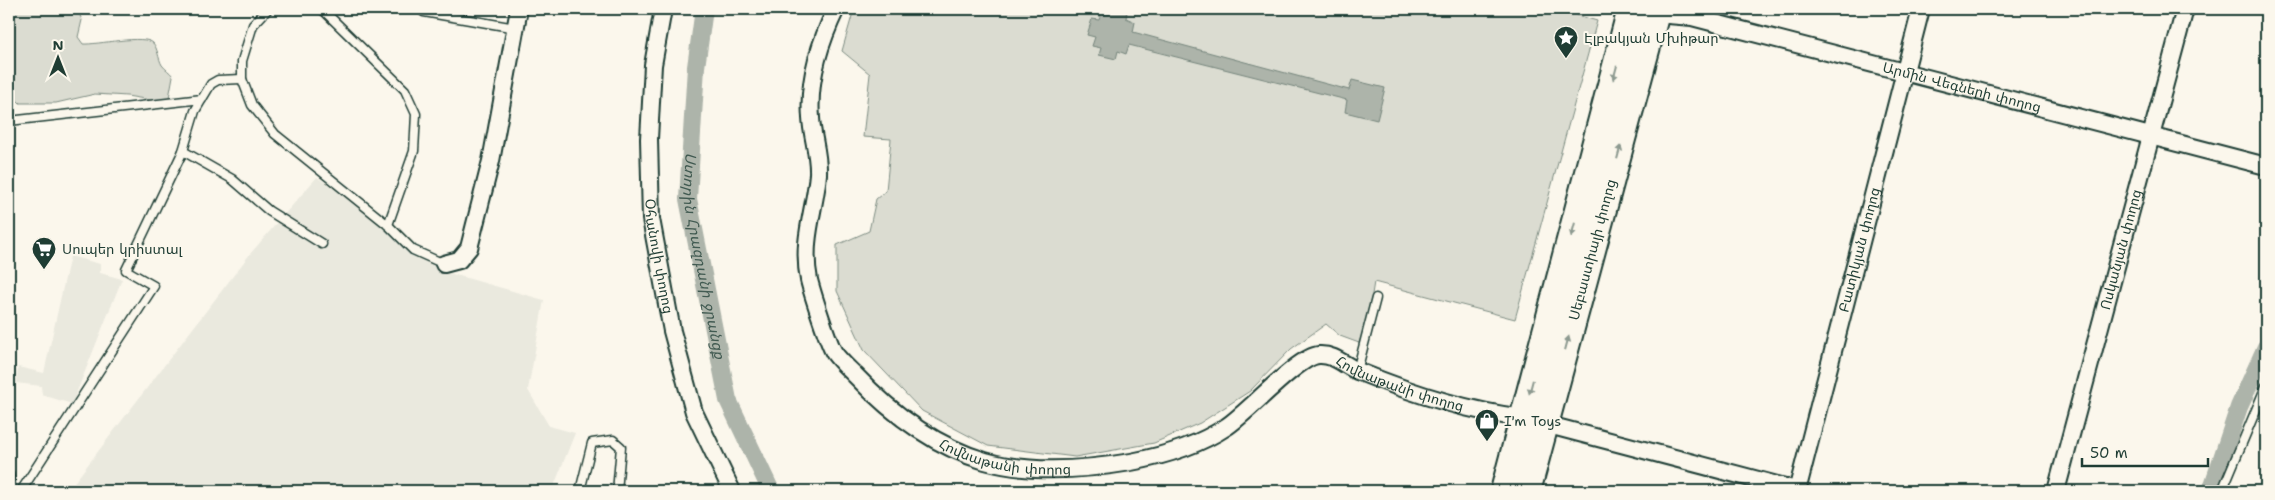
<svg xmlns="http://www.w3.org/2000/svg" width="2275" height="500" font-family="'Shantell Sans','Noto Sans Armenian',sans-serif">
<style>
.built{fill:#eae9de}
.green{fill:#dbdcd1;stroke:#7d8c82}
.water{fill:#adb4aa;stroke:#74847b}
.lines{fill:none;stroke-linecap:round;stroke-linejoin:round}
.canal{stroke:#adb4aa;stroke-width:18}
.lane-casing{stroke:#1f3d34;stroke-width:11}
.street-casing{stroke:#1f3d34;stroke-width:20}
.primary-casing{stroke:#1f3d34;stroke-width:30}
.lane{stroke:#fbf7ec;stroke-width:8}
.street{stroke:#fbf7ec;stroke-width:16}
.primary{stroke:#fbf7ec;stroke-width:26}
.oneway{fill:#8d9a90}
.labels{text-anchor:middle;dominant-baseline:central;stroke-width:4;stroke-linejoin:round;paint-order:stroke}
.poi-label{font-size:14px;fill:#1f3d34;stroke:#fbf7ec;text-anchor:start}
.street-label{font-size:14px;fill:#1f3d34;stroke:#fbf7ec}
.water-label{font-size:15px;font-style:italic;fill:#425b52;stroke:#fbf7ec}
</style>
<rect width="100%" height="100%" fill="#fbf7ec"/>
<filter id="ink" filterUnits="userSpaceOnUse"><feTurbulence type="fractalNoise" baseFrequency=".02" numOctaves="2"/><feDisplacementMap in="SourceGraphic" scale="10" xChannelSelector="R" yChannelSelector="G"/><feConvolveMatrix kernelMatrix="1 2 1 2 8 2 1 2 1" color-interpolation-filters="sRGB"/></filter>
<g filter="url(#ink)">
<g class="built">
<path d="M317,177L395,231L442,271L544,300L528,390L549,426L575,433L552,491H70V488L250,254Z"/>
<path d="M70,256L100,264V273L122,279L72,404L42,395L41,386L16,383L18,367L44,373Z"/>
</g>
<g class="green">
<path d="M9,9H77L82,20L78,37L83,44C97,45 144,34 153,43C158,49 158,58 162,65C165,69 170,72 173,76L168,103L127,96L95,94L56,103H20L9,92Z"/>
<path d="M854,9H1556L1597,21L1515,319L1374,282L1368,319L1359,343L1340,336L1326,324L1291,349L1250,391L1200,423L1154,443L1075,457L988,446L922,411L864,350L837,291V245L869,231L876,199L886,191L891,139L863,137L870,74L842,51Z"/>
</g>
<path class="water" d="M1111,9L1127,12L1126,18L1135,22L1133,32L1349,90L1352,80L1385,88L1377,120L1345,112L1347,100L1129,45L1126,54L1118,51L1116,59L1099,55L1101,48L1092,46L1095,37L1087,35L1092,19L1099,20L1101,13L1109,14Z"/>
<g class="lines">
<g class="canal">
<path id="s1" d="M704,9L696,67L688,199L728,400L771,491"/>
<path d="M2211,491L2239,407L2266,347"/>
</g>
<defs>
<g id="lane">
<path d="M268,9L253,25L242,61V79L252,105L275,134L388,225L413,250L444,264"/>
<path d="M322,9L405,90L416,114L414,151L388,225"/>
<path d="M420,9L424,12L516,28"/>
<path d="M9,121L202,99"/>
<path d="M183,151L232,179L269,211L322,244"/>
<path d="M1357,371L1376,298"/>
<path d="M9,474L12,491"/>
<path d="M21,491L154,286L126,270L183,151L195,111L202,99L211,84L218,80L242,79"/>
<path d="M580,491L592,443L613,440L621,447L617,491"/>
<path d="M2222,491L2266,386"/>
</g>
<g id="street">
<path id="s2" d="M663,9L653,65L649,139L651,219L672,331L694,412L732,491"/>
<path id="s3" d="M836,9C820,42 808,81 811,118C812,137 819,154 818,174C815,210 801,240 809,280C812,292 829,346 835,354C841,362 848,368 855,375C891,413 934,446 985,461C1031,474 1084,470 1131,462C1163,456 1199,445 1226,427C1248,413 1298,356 1319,355C1335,354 1346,367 1360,372C1411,393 1468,411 1523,418"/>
<path id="s4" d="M1656,14L1692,17L2266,166"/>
<path d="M444,264L459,260L469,248L491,161L519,9"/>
<path d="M1545,424L1800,491"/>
<path id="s5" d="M1797,491L1921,9"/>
<path id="s6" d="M2056,491L2185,9"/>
</g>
<g id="primary">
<path d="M1504,491L1631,9"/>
<path id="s7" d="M1527,491L1657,9"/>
</g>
</defs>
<use href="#lane" class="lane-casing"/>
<use href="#street" class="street-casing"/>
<use href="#primary" class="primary-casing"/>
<use href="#lane" class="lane"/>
<use href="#street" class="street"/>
<use href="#primary" class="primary"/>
</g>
<defs><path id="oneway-solid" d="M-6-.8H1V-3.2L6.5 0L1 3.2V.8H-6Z" transform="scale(1.25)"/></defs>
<g class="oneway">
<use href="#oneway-solid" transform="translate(1615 73) rotate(105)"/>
<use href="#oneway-solid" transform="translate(1619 152) rotate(-75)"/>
<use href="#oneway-solid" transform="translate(1573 230) rotate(105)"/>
<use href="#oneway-solid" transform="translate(1567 343) rotate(-75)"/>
<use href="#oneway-solid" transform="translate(1531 387) rotate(105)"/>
</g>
</g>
<defs>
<symbol id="sight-pin" viewBox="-11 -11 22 30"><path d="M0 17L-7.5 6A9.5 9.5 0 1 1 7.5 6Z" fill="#1f3d34" stroke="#fbf7ec"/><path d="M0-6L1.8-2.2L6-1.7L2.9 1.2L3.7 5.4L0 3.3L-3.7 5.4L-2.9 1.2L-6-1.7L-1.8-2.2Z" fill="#fff"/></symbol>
<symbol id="supermarket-pin" viewBox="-11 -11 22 30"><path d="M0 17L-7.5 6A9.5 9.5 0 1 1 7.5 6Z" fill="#1f3d34" stroke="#fbf7ec"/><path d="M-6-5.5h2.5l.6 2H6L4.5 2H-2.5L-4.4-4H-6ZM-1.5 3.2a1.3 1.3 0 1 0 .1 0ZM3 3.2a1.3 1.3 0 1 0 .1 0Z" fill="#fff"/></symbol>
<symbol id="shop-pin" viewBox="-11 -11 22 30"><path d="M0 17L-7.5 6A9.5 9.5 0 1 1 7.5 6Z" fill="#1f3d34" stroke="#fbf7ec"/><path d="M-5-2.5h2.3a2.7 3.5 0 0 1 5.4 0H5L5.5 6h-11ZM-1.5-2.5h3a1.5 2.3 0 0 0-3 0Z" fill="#fff"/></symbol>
</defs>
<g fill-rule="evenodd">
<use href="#sight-pin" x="1552" y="24" width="28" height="38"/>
<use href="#supermarket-pin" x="30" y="235" width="28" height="38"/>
<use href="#shop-pin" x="1473" y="407" width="28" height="38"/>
</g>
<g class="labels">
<g class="poi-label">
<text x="1584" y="38">Էլբակյան Մխիթար</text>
<text x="62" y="249">Սուպեր կրիստալ</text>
<text x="1504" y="421">I'm Toys</text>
</g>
<g class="street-label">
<text stroke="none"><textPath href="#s4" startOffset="315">Արմին Վեգների փողոց</textPath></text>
<text stroke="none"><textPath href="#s7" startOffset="250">Սեբաստիայի փողոց</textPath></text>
<text stroke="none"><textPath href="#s5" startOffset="249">Բատիկյան փողոց</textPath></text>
<text stroke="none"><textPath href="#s6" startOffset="250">Ոսկանյան փողոց</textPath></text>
<text stroke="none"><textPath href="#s2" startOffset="249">Օհանովի փողոց</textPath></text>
<text stroke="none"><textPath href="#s3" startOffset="996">Հովնաթանի փողոց</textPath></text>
<text stroke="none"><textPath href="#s3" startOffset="561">Հովնաթանի փողոց</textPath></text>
</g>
<g class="water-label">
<text stroke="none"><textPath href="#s1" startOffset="249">Ստորին Հրազդանի ջրանցք</textPath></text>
</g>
</g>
<rect width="2275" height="500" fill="none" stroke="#fbf7ec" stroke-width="30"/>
<rect x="15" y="15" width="2245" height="470" fill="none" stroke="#1f3d34" stroke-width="2" filter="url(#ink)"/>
<g transform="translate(58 58)" stroke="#fbf7ec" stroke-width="4" paint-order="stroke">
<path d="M0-4L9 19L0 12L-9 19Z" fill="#1f3d34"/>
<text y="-8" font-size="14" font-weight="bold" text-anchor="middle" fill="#1f3d34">N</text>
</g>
<path d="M2082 458v8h126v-8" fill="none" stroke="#1f3d34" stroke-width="2.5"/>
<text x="2090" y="458" font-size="15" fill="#1f3d34" stroke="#fbf7ec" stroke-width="4" paint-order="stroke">50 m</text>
</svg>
